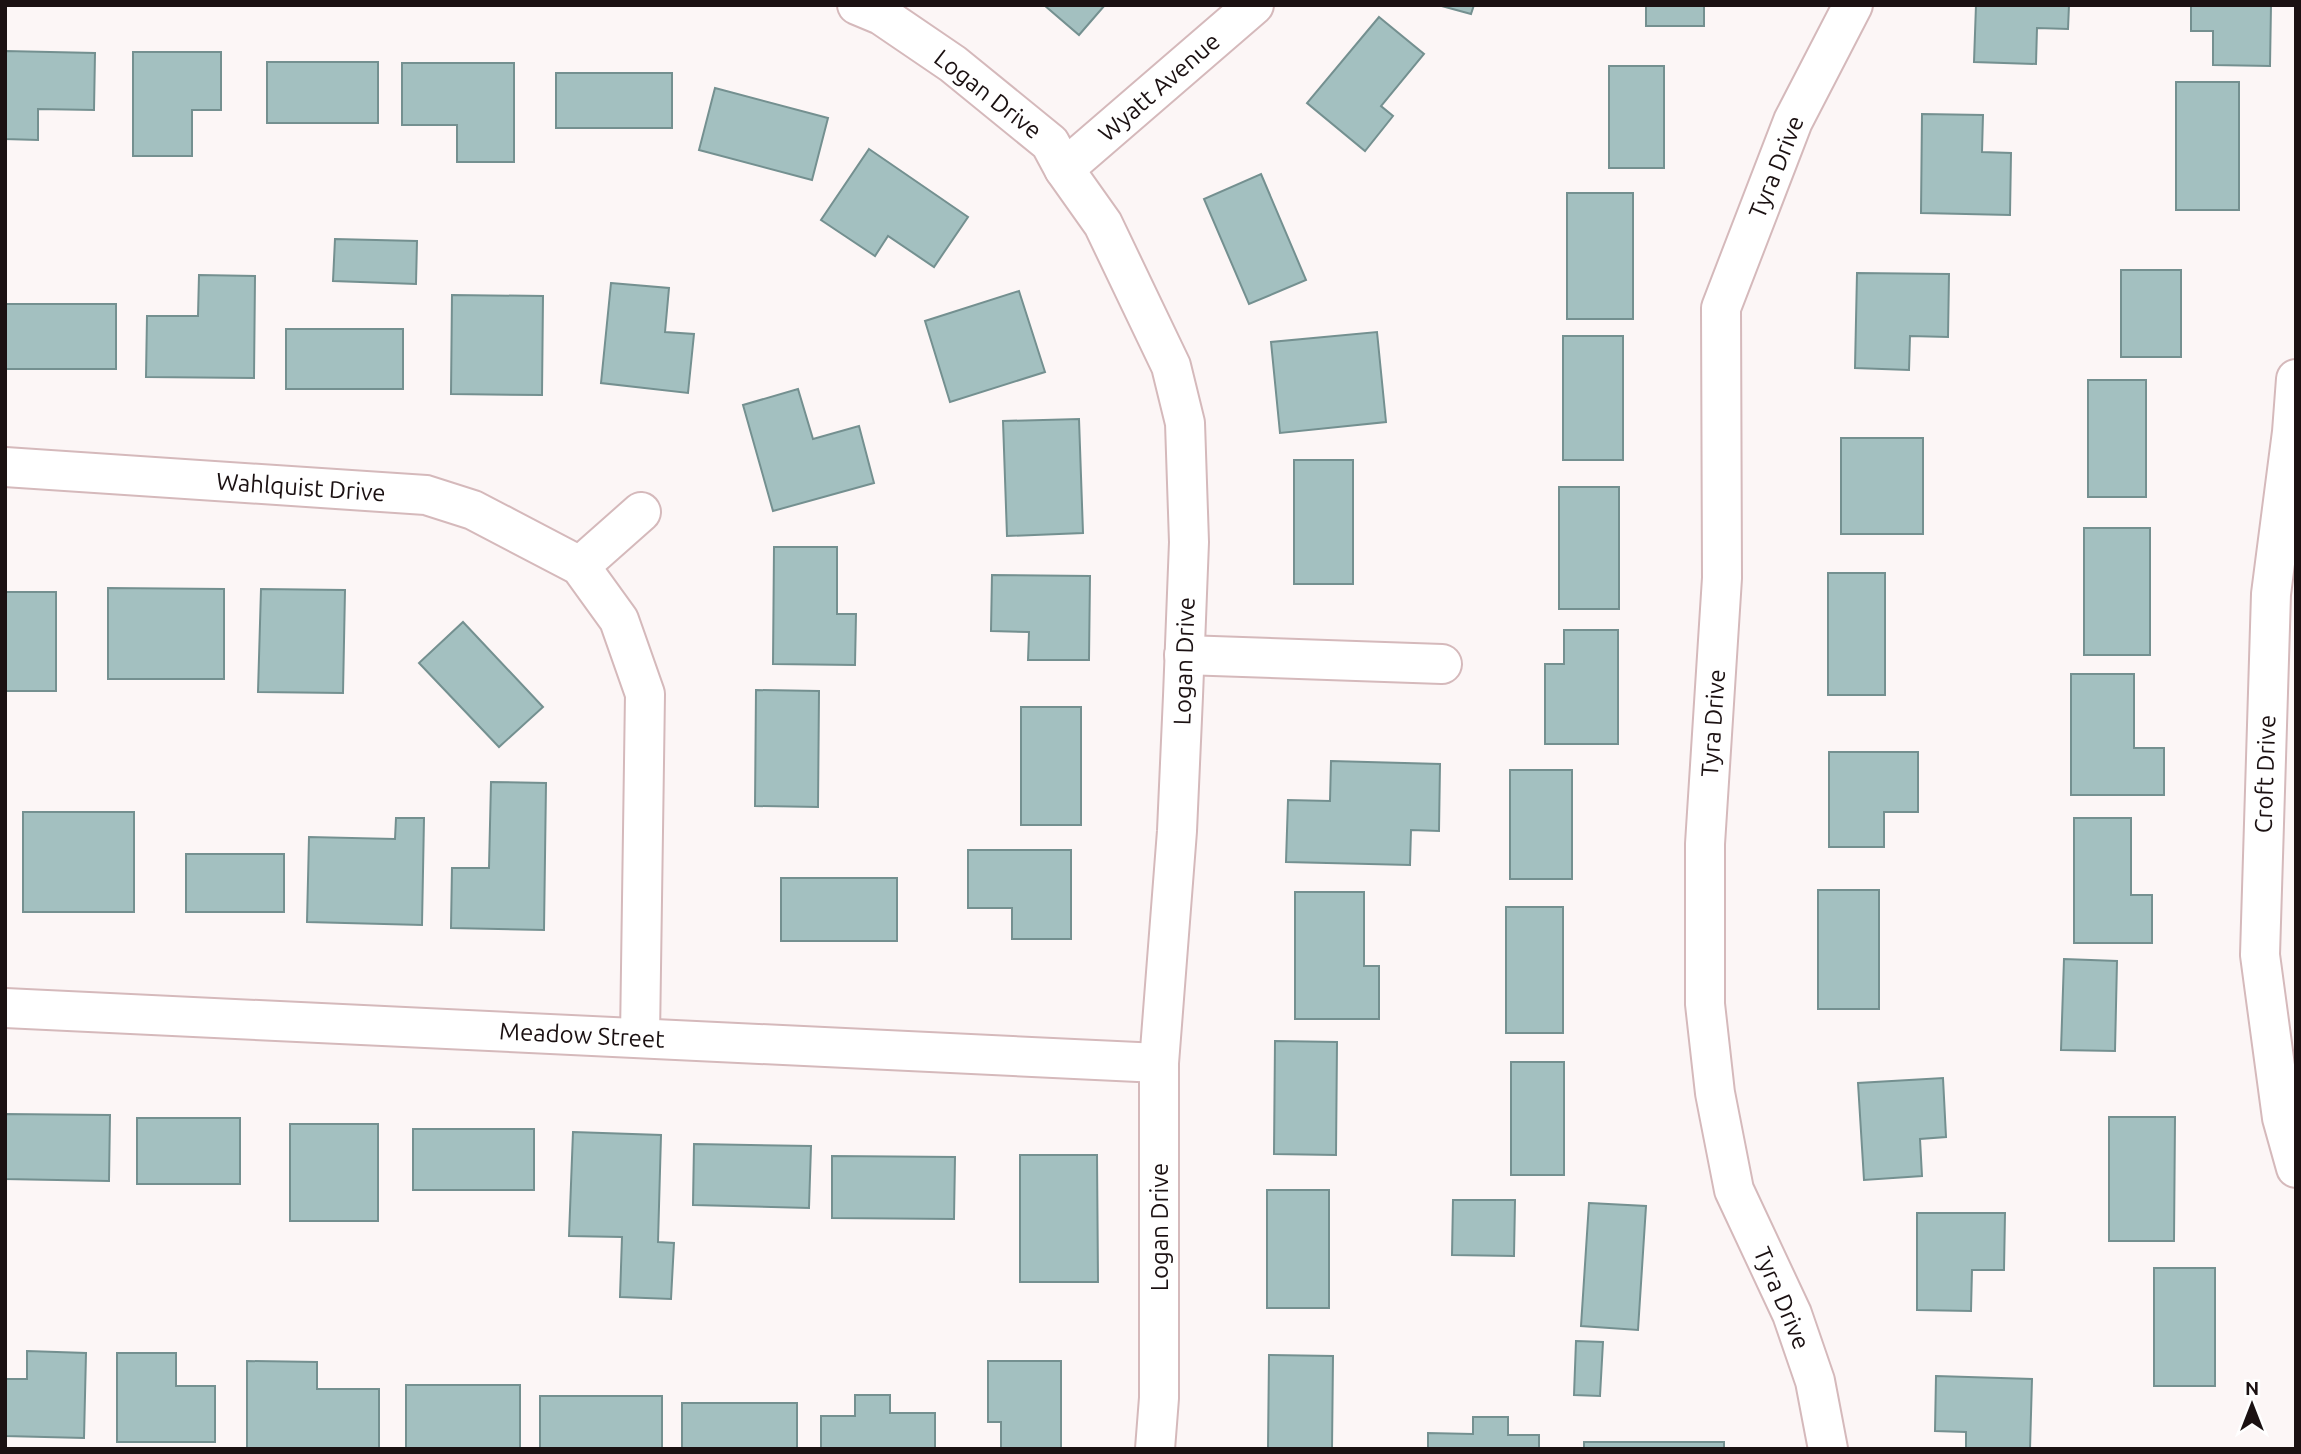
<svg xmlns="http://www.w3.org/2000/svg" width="2301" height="1454" font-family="Ubuntu,sans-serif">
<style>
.building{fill:#a3c0c0;stroke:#749090;stroke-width:2}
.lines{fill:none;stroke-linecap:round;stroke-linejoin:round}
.minor-casing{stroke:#d5b9bb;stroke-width:42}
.minor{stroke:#fff;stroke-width:38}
.labels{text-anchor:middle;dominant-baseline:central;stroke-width:7;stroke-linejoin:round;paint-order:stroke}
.street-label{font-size:24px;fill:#1b1112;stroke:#fff}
</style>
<rect width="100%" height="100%" fill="#fcf6f6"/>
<g class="building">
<path d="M1044,5H1105L1079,35Z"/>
<path d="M1438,5H1474L1471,14Z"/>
<rect x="1646" y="5" width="58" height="21"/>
<path d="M1976,5H2069L2068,29L2037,28L2036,64L1974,62Z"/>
<path d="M2191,5H2271L2270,66L2213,65V31H2191Z"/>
<path d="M1379,17L1424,54L1381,106L1393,116L1365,151L1307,103Z"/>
<path d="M5,51L95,53L94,110L38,109V140L5,139Z"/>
<path d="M133,52H221V110H192V156H133Z"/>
<rect x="267" y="62" width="111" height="61"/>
<path d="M402,63H514V162H457V125H402Z"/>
<rect x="1609" y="66" width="55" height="102"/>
<rect x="556" y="73" width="116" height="55"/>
<rect x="2176" y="82" width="63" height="128"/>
<path d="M715,88L828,118L812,180L699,150Z"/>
<path d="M1922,114L1983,115L1982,152L2011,153L2010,215L1921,213Z"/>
<path d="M869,149L968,217L934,267L888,236L875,256L821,220Z"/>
<path d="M1261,174L1306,280L1249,304L1204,199Z"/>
<rect x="1567" y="193" width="66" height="126"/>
<path d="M335,239L417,241L416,284L333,281Z"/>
<rect x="2121" y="270" width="60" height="87"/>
<path d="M1857,273L1949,274L1948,337L1910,336L1909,370L1855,368Z"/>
<path d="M199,275L255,276L254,378L146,377L147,316H198Z"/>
<path d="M611,283L669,288L665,332L694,334L688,393L601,383Z"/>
<path d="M1019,291L1045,372L950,402L925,321Z"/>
<path d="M452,295L543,296L542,395L451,394Z"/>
<rect x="5" y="304" width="111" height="65"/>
<rect x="286" y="329" width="117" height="60"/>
<path d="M1377,332L1386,422L1280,433L1271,342Z"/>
<rect x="1563" y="336" width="60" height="124"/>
<rect x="2088" y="380" width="58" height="117"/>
<path d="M798,389L813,439L859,426L874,483L773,511L743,405Z"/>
<path d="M1079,419L1083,533L1007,536L1003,421Z"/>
<rect x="1841" y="438" width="82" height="96"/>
<rect x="1294" y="460" width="59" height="124"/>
<rect x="1559" y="487" width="60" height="122"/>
<rect x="2084" y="528" width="66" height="127"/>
<path d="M774,547H837V614H856L855,665L773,664Z"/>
<rect x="1828" y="573" width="57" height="122"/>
<path d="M992,575L1090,576L1089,660H1028L1029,632L991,631Z"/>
<path d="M108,588L224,589V679H108Z"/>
<path d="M261,589L345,590L343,693L258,692Z"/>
<rect x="5" y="592" width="51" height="99"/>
<path d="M463,622L543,707L499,747L419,663Z"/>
<path d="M1564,630H1618V744H1545V664H1564Z"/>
<path d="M2071,674H2134V748H2164V795H2071Z"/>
<path d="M756,690L819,691L818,807L755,806Z"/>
<rect x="1021" y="707" width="60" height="118"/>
<path d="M1829,752H1918V812H1884V847H1829Z"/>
<path d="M1331,761L1440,764L1439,831L1411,830L1410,865L1286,862L1288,800L1330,801Z"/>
<rect x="1510" y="770" width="62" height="109"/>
<path d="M491,782L546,783L544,930L451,928L452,868H489Z"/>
<rect x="23" y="812" width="111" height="100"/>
<path d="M396,818H424L422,925L307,922L309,837L395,839Z"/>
<path d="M2074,818H2131V895H2152V943H2074Z"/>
<path d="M968,850H1071V939H1012V908H968Z"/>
<rect x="186" y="854" width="98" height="58"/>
<rect x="781" y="878" width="116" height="63"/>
<rect x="1818" y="890" width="61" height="119"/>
<path d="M1295,892H1364V966H1379V1019H1295Z"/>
<rect x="1506" y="907" width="57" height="126"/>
<path d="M2064,959L2117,961L2115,1051L2061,1050Z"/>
<path d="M1275,1041L1337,1042L1336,1155L1274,1154Z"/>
<rect x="1511" y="1062" width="53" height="113"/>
<path d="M1943,1078L1946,1137L1920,1139L1922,1176L1864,1180L1858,1083Z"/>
<path d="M5,1114L110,1115L109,1181L5,1179Z"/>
<path d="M2109,1117H2175L2174,1241H2109Z"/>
<rect x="137" y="1118" width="103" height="66"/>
<rect x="290" y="1124" width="88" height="97"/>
<rect x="413" y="1129" width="121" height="61"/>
<path d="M573,1132L661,1135L658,1242L674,1243L671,1299L620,1297L622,1237L569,1236Z"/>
<path d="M694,1144L811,1146L809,1208L693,1205Z"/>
<path d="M1020,1155H1097L1098,1282H1020Z"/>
<path d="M832,1156L955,1157L954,1219L832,1218Z"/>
<rect x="1267" y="1190" width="62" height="118"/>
<path d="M1453,1200H1515L1514,1256L1452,1255Z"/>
<path d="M1589,1203L1646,1206L1638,1330L1581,1326Z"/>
<path d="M1917,1213H2005L2004,1270H1972L1971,1311L1917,1310Z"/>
<rect x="2154" y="1268" width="61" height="118"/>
<path d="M1576,1341L1603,1342L1600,1396L1574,1395Z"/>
<path d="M27,1351L86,1353L84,1438L5,1436V1379H27Z"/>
<path d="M117,1353H176V1386H215V1442H117Z"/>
<path d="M1269,1355L1333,1356L1332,1449H1268Z"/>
<path d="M247,1361L317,1362V1389H379V1449H247Z"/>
<path d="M988,1361H1061V1449H1001V1422H988Z"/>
<path d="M1936,1376L2032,1379L2030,1449H1966V1432L1935,1431Z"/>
<rect x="406" y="1385" width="114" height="64"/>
<path d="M855,1395H890V1413H935V1449H821V1416H855Z"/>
<rect x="540" y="1396" width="122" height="53"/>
<rect x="682" y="1403" width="115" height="46"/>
<path d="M1473,1417H1508V1435H1539V1449H1428V1433L1473,1434Z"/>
<rect x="1584" y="1442" width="140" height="7"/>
</g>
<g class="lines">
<defs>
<g id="minor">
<path d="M857,5L881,15L953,64L1050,143L1064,169L1103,224L1171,366L1185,423L1189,542L1183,696L1177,831L1159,1063V1398L1155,1449"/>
<path d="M1064,169L1254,5"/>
<path d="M2296,379L2292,432L2271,594L2260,955L2282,1118L2296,1168"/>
<path d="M5,467L426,495L473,510L580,566L619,620L645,694L640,1037"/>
<path d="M580,566L641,512"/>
<path d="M1184,655L1442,664"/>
<path d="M5,1008L1159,1063"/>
<path d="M1828,1449L1815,1381L1792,1314L1734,1190L1715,1093L1705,1004V844L1722,578L1721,308L1793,121L1853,5"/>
</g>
</defs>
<use href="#minor" class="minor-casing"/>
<use href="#minor" class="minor"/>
</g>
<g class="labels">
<g class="street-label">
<text transform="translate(1159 87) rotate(-41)">Wyatt Avenue</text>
<text transform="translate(988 94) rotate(38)">Logan Drive</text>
<text transform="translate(1776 167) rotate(-68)">Tyra Drive</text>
<text transform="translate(301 487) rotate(4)">Wahlquist Drive</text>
<text transform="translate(1184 661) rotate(-88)">Logan Drive</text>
<text transform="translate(1713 723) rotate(-86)">Tyra Drive</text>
<text transform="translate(2265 774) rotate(-88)">Croft Drive</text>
<text transform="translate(582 1035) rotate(3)">Meadow Street</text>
<text transform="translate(1159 1227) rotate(-90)">Logan Drive</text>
<text transform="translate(1782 1298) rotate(67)">Tyra Drive</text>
</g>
</g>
<rect width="2301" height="1454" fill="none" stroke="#1b1112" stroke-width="14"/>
<g transform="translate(2252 1405)" stroke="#ffffff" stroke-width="5" paint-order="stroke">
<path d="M0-5L12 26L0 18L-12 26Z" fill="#1b1112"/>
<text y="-10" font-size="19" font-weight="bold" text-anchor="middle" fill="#1b1112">N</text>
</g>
</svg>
